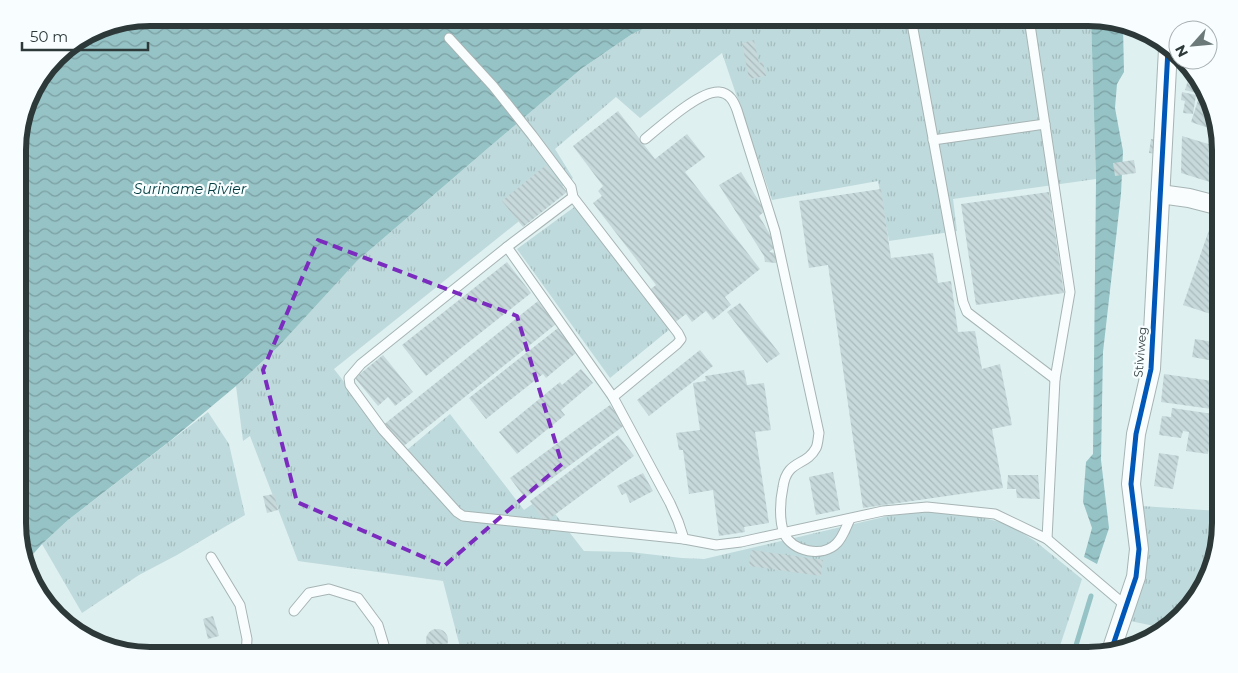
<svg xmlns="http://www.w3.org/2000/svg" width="1238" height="673" font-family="Montserrat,sans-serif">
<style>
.grass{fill:url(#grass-tufts)}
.water{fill:url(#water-waves)}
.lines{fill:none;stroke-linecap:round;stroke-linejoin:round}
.stream{stroke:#96c3c6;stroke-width:5}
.building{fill:url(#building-back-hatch)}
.service-casing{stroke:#a6b4b4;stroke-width:11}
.minor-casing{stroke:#a6b4b4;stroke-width:20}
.service{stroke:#fafdfd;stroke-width:9}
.minor{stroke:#fafdfd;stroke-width:18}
.cycleway-casing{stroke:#f8feff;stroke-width:8}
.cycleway{stroke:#0057b8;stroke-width:5}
.marked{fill:none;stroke:#7b2cbf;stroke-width:4;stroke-dasharray:10 6;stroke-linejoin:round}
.labels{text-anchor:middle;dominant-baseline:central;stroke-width:4.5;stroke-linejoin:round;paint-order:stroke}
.street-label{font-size:12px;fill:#2d3939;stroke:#f8feff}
.water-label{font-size:14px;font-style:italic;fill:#033c40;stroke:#f8feff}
.rim{fill:none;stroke:#2d3939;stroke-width:6}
</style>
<defs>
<pattern id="grass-tufts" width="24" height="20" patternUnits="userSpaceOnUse" patternTransform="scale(1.25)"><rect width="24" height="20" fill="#bfdadc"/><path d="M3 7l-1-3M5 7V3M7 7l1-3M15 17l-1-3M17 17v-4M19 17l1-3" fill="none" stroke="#a4bcbe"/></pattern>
<pattern id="water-waves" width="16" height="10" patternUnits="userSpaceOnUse" patternTransform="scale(1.25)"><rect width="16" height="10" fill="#96c3c6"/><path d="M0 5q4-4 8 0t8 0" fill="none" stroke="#7b9fa2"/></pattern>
<pattern id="building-back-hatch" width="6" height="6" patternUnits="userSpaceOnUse" patternTransform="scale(1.25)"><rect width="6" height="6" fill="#c7d9db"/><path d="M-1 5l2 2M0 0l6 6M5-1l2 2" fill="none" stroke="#abbbbd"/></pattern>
</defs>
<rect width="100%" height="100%" fill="#dff0f1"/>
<g class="grass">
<path d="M666,18H1091L1096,179L953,199L957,231L889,241L878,181L772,200L722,53L640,118L616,97L555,149L573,178L334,369L401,455L450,414L524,510L542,497L584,551L630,552L682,558L704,559L888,516L932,511L972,515L1008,524L1035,541L1082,579L1057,655H462L443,581L298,561L250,436L243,441L236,386L278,347L357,261L487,149L581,69L632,34Z"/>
<path d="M577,205L670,329L610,378L517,249Z"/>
<path d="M208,412L229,444L245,515L177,555L139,575L82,613L42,544L68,520Z"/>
<path d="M1141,506L1220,511V531L1203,589L1164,628L1130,621L1147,562Z"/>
</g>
<g class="water">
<path d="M150,18H666L632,34L581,69L487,149L357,261L278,347L236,386L170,441L68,520L42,544L27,561L19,540V133L31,91L63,51L100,28Z"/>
<path d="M1091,18L1123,27L1124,72L1117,84L1115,108L1123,151L1121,194L1103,352L1101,460L1109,528L1097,564L1084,557L1092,528L1083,502L1086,462L1093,454L1096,179Z"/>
</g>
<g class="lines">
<path class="stream" d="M1073,655L1091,596"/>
</g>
<g class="building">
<path d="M754,40L759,63L763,62L766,76L749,79L742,43Z"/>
<path d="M1191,70L1198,77L1217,131L1191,122L1200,94L1185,90Z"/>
<path d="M1182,92L1196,95L1193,114L1183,113L1185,101L1181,100Z"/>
<path d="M618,111L655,159L687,134L705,157L685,172L760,269L725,297L731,305L713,320L706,311L692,322L686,314L673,324L648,291L656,285L593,203L602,196L598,191L603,186L573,146Z"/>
<path d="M1218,135L1220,141V191L1211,188L1213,183L1181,173L1182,136L1215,146Z"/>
<path d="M1151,139L1161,140L1159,154L1149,153Z"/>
<path d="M1134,160L1136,173L1115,176L1113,163Z"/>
<path d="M546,165L567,192L523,227L502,201Z"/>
<path d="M741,172L765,211L759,216L777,246L769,252L776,253V263L765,262L764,256L719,185Z"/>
<path d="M881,189L891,258L933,253L938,283L951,281L958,332L975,331L982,369L1000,364L1012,425L992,429L1003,488L863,508L828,265L809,268L799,201Z"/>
<path d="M1049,192L1064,293L976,305L961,204Z"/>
<path d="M1216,218L1220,220V317L1183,305L1209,230L1212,231Z"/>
<path d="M507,262L531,293L426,376L402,345Z"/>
<path d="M538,301L556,324L400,449L382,426Z"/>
<path d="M740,303L780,354L767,363L727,312Z"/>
<path d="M558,328L577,352L546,378L543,374L486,419L469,398Z"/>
<path d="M1195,339L1220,343V362L1192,357Z"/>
<path d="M700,350L713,366L649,416L637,400Z"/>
<path d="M383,355L413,392L395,406L388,397L378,406L355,378Z"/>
<path d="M581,369L593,383L561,410L565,415L517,454L499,432L560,382L562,385Z"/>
<path d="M744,370L747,385L764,383L771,430L755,432L769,523L744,527L745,532L719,536L713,490L689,494L683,450H679L676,433L700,430L693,383L706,381L705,376Z"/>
<path d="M1164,374L1220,382L1219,410L1161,402Z"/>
<path d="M610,405L625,425L525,498L510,478Z"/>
<path d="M1172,408L1213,414L1208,454L1186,451L1189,432L1183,431L1181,438L1159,435L1162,416L1171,417Z"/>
<path d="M618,435L634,456L545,522L530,501Z"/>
<path d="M1159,453L1179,456L1173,489L1154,486Z"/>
<path d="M833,472L840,510L816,515L809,477Z"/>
<path d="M643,473L653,491L630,503L626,493L622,495L617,486Z"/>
<path d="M1008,475H1038L1040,499L1017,498L1016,489H1007Z"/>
<path d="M274,494L278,510L267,513L263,496Z"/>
<path d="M751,550L823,560L821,576L749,566Z"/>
<path d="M213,616L219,636L208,639L203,619Z"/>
<circle cx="437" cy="640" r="11"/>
<path d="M326,649L345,650V655H325Z"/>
</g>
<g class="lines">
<defs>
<g id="service">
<path d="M911,18L963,302L967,312L1055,379"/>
<path d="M1029,18L1070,292L1055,379L1047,539"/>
<path d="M449,38L493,86L532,135L571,187L573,197L678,333L681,339L677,344L613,397L670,503L678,521L684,539L716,545L741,542L883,511L927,507L995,514L1047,539L1126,606"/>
<path d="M645,139C660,127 700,90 719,92C730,93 734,102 737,110L775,231L819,433C818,438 818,444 816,448C806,467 787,459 783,487C780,501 779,520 784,533C792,552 823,558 837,543C843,537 846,527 850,519"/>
<path d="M933,140L1045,124"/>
<path d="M573,197L507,247L613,397"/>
<path d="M507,247L361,364L349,378L350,385L383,430L457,512L463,516L684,539"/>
<path d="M211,557L240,605L247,639L246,655"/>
<path d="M294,611L309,593L329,589L358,598L378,625L387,655"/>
</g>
<g id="minor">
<path d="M1160,194L1189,198L1220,206"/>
<path d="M1111,651L1136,577L1139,549L1131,484L1136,434L1151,369L1168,49"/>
</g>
</defs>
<use href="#service" class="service-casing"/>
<use href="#minor" class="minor-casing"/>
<use href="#service" class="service"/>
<use href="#minor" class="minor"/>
<defs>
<path id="cycleway" d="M1111,651L1136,577L1139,549L1131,484L1136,434L1151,369L1168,49"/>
</defs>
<use href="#cycleway" class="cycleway-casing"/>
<use href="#cycleway" class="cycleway"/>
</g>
<path class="marked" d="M318,240L517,316L562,464L444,566L297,502L263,370Z"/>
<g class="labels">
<g class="street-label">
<text transform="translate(1140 352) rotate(-85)">Stiviweg</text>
</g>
<g class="water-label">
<text x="190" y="189">Suriname Rivier</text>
</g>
</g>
<path d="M0 0H1238V673H0ZM150 26H1088A124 124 0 0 1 1212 150V523A124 124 0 0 1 1088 647H150A124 124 0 0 1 26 523V150A124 124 0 0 1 150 26Z" fill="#f8feff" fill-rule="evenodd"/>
<path class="rim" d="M150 26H1088A124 124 0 0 1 1212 150V523A124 124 0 0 1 1088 647H150A124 124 0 0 1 26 523V150A124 124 0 0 1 150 26Z"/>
<g transform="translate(1193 45) rotate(243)"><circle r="24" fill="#f8feff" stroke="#a7afb0"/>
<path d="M0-4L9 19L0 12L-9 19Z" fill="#6b7979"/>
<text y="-8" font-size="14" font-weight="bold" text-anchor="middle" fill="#2d3939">N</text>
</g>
<path d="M22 42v8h126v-8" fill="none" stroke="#2d3939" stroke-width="2.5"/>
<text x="30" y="42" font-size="15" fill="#2d3939" stroke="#f8feff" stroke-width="4" paint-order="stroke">50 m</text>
</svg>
